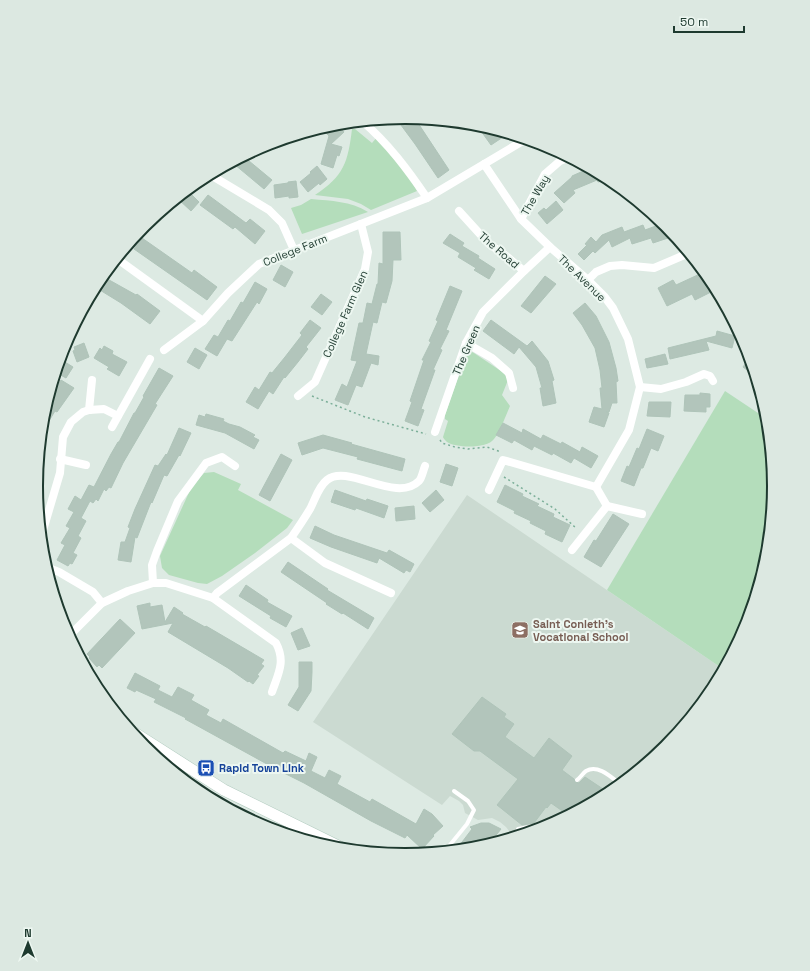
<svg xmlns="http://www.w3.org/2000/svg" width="810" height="971" font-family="'Space Grotesk',sans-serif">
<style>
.built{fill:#cbdad1}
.green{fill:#b4ddbb}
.building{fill:#b2c5bb;stroke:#afc4b9}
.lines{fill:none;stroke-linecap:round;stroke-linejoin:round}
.secondary-casing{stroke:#b0cabe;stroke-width:12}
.path{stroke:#7caf99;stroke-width:1.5;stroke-dasharray:2 3;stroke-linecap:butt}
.lane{stroke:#fff;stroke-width:4}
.street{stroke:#fff;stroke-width:8}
.secondary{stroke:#fff;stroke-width:11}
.labels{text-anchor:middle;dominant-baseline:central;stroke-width:4;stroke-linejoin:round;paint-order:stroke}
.street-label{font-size:11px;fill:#1e3a2f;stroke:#edf7f1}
.education-label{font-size:11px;font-weight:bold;fill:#785e54;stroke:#edf7f1;text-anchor:start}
.transit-label{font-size:11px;font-weight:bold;fill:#164399;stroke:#edf7f1;text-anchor:start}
.rim{fill:none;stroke:#1e3a2f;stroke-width:2}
</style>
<rect width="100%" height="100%" fill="#ddeae3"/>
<path class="built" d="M467,495L723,669L712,691L666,747L610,792L546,826L513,836L506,827L500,822L492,818L478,820L465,813L463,805L459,801L450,796L442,805L313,722Z"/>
<g class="green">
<path d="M352,129H355L372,143L378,136L409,176L417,191L371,210L361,204L348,199L315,195C344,176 348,162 352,129Z"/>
<path d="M311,199C332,201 350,201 368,212L302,234L291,208L301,205Z"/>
<path d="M470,351L474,353L504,373L508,380L502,395L510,406C506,415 500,432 494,439C487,449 456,448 447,442C446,441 443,438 443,437L448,421L445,419V415L466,355Z"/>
<path d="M725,391L767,419L774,486L767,558L746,627L723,669L607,590Z"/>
<path d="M214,472L241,484L238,490L293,520L287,528L255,553L222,576L207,584L198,583L169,575L162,568L160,556L191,488L204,473Z"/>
</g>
<g class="building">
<path d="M405,116L414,117L449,170L438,178L415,144L395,117Z"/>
<path d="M336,123L344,132L331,144L342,147L339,156L337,155L333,168L321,164L329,136L320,127Z"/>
<path d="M476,124L499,130L503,137L491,145Z"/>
<path d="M243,156L272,180L264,189L234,164L240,158Z"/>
<path d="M317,166L327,179L320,185L319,183L308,192L300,182L311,173L310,172Z"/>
<path d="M590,168L610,179L598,182L597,180L573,190L575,193L564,203L554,193L572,177V176Z"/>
<path d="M296,181L298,197L289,198V196L275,198L274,185L288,183V182Z"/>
<path d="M187,190L199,202L191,211L177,198Z"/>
<path d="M208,195L246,223L250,219L265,231L255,244L235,227L233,229L200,205Z"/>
<path d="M556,201L563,210L547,224L538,213L544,208L546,210Z"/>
<path d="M664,223L673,233L667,235L668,238L653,243L651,238L632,244L630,238L612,247L609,240L595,253L593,251L584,260L578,254L587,245L585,244L591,237L596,242L602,235L622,227L624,232L643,225L645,230Z"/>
<path d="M383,232H400L401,260H393L392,281L386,303L382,302L377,323L373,322L366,354L379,356L378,365L371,363L362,387L356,385L348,405L335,400L342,384L347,387L357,361L351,360L359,323H363L367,303L372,304L377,284H378L379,263L383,264Z"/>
<path d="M450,234L464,243L462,246L479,256L478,258L495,269L489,279L474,270L476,268L458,257L460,253L443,243Z"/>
<path d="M142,238L192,273L194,270L217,287L207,300L134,249Z"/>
<path d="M281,265L293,272L285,287L273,280Z"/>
<path d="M702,273L711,292L695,300L692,294L667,306L658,288L673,280L676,285Z"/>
<path d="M102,276L136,295L137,294L160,311L150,324L121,303L95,287Z"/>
<path d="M545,276L556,284L531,313L521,306Z"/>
<path d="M255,282L267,289L259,304L257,302L232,341L227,339L217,356L205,349L214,335L218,337L228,320L230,321L241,302L243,303Z"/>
<path d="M450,286L462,291L446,330L449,331L440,349L442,350L433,370H435L421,409L424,410L418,426L405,421L412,402L410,401L424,360H422L431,342L429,341L438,321L436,320Z"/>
<path d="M321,294L332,302L322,315L311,307Z"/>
<path d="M585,303L596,316L609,342L616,368L618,381L616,382L617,403H612L609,412H606L609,413L604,427L589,422L594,407L602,409L600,388H602L600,370L595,348L582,325L573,313Z"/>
<path d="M310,320L321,328L306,347L308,349L298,362L285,378L284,377L273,394L269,391L258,409L246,402L255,387L259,390L270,372L272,373L285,357L302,335L300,333Z"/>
<path d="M491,320L527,346L532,341L548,361L554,380L552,381L556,403L543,406L540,388H542L536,367L519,347L514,354L483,331Z"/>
<path d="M717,331L735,336L732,348L706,341L709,350L670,359L668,348L716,336Z"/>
<path d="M84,343L89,357L77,362L73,351L75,350L74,347Z"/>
<path d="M104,346L113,351L112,354L127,362L119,376L107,369L109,367L94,358L100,348L102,350Z"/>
<path d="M195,348L207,355L199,369L187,362Z"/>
<path d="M665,354L668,364L647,368L645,359Z"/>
<path d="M750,357L755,376L743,367Z"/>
<path d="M60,359L73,367L66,378L57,373Z"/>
<path d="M159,368L173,376L155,404L157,405L123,463L111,488L109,487L106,491L104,489L98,501L96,499L93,503L90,501L81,518L86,521L78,536L81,538L73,553L77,555L72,564L70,563L68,566L57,560L65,545L61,543L70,528L66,526L74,512L68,509L75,496L81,500L89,485L94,487L111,454L118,442H119L134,413H135L144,397L143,396Z"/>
<path d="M61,380L74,388L57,412L55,411L41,434L43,413L48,399L51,393L53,394Z"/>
<path d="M700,393L710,394V407H706V412L684,411L685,395H700Z"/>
<path d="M649,402H671L670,417L647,416Z"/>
<path d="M206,414L224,419L223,421L229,424L240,427L255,435L253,437L259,440L254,449L225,433L196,425L199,415L205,417Z"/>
<path d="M503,423L522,433L523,429L541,439L543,435L561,444L562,442L580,452L582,447L598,456L591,468L574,458L571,463L553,453L552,455L534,446L532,450L514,440L512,443L496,435Z"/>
<path d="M179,428L191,433L180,456L179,455L167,476L164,475L152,503L151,502L137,538L135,537L131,562L118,560L121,542H125L130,528L128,527L135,509L155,465L158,466L166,454L167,455Z"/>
<path d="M647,429L664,436L658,451L651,448L643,468H641L634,486L621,481L627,466L629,467L637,448L639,449Z"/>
<path d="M323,435L352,443L351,444L405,459L402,471L357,459L358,457L323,448L302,455L298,443Z"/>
<path d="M281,454L292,460L270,501L259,495Z"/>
<path d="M446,464L458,468L452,486L440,482Z"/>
<path d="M505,485L523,494L522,496L539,504L537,506L554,514L553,517L570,525L562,542L545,534L546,531L530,523L531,521L514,513L515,511L497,502Z"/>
<path d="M335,490L366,501L367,499L388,506L384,518L356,508L355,510L331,502Z"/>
<path d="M436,490L444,500L430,512L422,503Z"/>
<path d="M414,506L415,519L396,521L395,508Z"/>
<path d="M613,514L629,524L601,567L584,557L594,540L596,541Z"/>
<path d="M315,526L334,535L387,553L389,550L414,564L410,572L406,570L404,573L379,558L377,563L331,547L310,538Z"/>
<path d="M288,562L328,589L327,590L374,618L368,629L343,613L342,614L326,604L327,603L281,572Z"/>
<path d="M246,585L268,600L267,602L292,616L286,627L270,618L271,616L239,596Z"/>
<path d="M150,603V607L162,605L165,622L174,607L183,613L182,614L205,627L206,626L264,660L261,664L264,666L257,675L259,676L253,684L249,681L248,682L228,668L168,632L173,623L142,629L137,606Z"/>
<path d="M120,619L135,633L102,668L99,665L97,667L89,658L90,657L87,654Z"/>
<path d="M302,628L310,646L298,650L291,633Z"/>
<path d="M299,662H312V672L311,691L298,711L288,705L299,687Z"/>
<path d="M135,673L160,686L158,690L172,697L178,687L194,695L191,700L209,710L206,715L221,723L223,719L283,753L285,751L306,761L309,753L317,757L311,771L325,778L329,770L341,776L337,784L370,802L372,799L416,824L424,809L432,814L443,826L433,835L434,836L422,849L407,835L405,838L371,821L304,783L276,769L185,719L186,718L154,702L156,699L136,690L135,692L127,688Z"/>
<path d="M482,697L506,714L504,717L514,724L505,737L534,758L549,738L572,756L562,770L574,779L575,782L579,783L585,777L609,793L568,815L551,803L547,808L546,807L534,823L522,825L497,805L518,779L480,751H474L452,734Z"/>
<path d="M481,823H489L501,829L489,844L477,847L456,850L472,829L470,827Z"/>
</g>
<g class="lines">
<defs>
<path id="secondary" d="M130,730L224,790L344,849"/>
</defs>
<use href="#secondary" class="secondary-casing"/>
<g class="path">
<path d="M312,396L365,417L426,434"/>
<path d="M440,440L442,443L455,447L468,449L487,447L501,452"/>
<path d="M504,477L555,509L577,529"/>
</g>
<g class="lane">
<path d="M577,780C580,778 583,773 586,771C598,764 611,777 620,784"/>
<path d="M516,835L518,829L545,824L550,819L552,823"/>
<path d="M445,851L467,824L474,810L468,801L454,791"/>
</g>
<g class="street">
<path d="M362,121C388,143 408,170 427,198"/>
<path d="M484,164L521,219L550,247L588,280L604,296L613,308L628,339L640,387L629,430L596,487L503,460L489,490"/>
<path d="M209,174L269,210L282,223L294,250"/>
<path d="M459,211L489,244L505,255L524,271"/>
<path d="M521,219L545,174L560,161L569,157"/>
<path d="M116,258L203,321"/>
<path d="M588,280L596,272L610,266L622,265L654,268L689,253"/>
<path d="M466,343L492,358L509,373L513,388"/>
<path d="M164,350L203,321L228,293L259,264L427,198L526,139"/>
<path d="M640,387L661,389L686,382L704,374L710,376L713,381"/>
<path d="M298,396L315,382L365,269L368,252L361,224"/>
<path d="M89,410L92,380"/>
<path d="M112,427L150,359"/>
<path d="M435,432L466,343L483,312L524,271L550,247"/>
<path d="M60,459L86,465"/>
<path d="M607,506L642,514"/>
<path d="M41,537L60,473L63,437L71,422L83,412L89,410L104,409L118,416"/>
<path d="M291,538L325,563L391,593"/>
<path d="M572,550L607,506L596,487"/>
<path d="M46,567L59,572L93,592L102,603"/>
<path d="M153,583L152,565L157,551L178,501L206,463L222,457L235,466"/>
<path d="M213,598L217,593L291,538C298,528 304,519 310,509C315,500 318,487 327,480C348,463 396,504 419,481C422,478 423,471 425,466"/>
<path d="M69,636L102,603L128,591L153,583H166L213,598L276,643C286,662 278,674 272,692"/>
</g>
<use href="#secondary" class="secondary"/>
</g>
<defs>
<symbol id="school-square" viewBox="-11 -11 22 22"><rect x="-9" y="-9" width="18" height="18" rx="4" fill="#8d6e63" stroke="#edf7f1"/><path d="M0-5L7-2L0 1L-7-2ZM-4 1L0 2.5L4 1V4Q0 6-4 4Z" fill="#fff"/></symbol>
<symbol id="bus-square" viewBox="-11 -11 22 22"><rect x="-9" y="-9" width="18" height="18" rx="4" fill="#1a4fb4" stroke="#edf7f1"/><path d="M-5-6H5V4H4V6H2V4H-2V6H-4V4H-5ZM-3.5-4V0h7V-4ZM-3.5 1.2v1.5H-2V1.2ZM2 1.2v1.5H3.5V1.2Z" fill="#fff"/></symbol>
</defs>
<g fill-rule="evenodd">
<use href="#school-square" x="510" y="620" width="20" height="20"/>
<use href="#bus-square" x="196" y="758" width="20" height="20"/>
</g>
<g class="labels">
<g class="street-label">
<text transform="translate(535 195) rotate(-60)">The Way</text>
<text transform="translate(295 250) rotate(-22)">College Farm</text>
<text transform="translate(499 250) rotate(41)">The Road</text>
<text transform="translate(582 278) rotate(44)">The Avenue</text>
<text transform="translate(345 314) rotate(-66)">College Farm Glen</text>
<text transform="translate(466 350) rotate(-67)">The Green</text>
</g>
<g class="education-label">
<text x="533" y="624">Saint Conleth's<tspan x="533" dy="13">Vocational School</tspan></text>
</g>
<g class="transit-label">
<text x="219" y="768">Rapid Town Link</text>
</g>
</g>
<path d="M0 0H810V971H0ZM43 486a362 362 0 1 1 724 0a362 362 0 1 1-724 0Z" fill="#dce8e1" fill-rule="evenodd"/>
<path class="rim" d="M43 486a362 362 0 1 1 724 0a362 362 0 1 1-724 0Z"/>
<g transform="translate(28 943)" stroke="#edf7f1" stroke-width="3" paint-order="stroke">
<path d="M0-3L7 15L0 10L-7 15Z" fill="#1e3a2f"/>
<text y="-6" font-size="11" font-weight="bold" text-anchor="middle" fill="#1e3a2f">N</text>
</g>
<path d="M674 26v6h70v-6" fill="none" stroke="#1e3a2f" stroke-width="2"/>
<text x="680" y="26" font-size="12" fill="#1e3a2f" stroke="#edf7f1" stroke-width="3" paint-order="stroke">50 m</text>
</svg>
